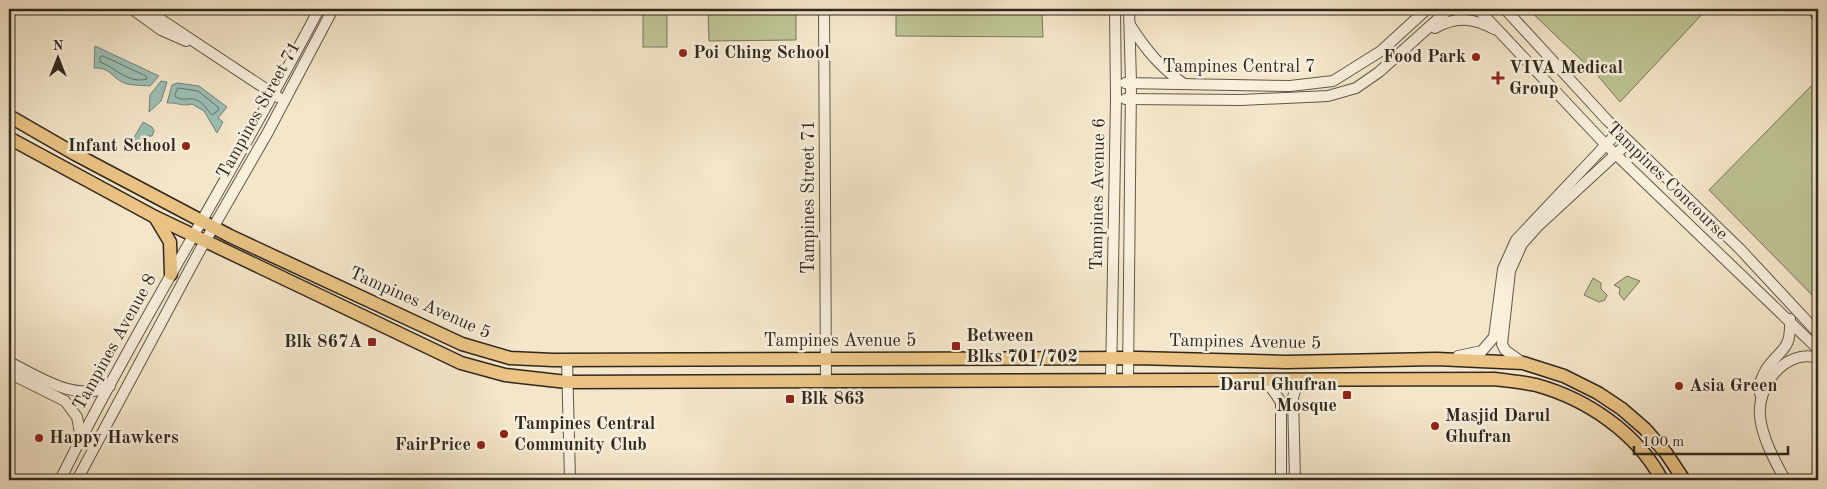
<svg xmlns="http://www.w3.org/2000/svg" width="1827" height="489" font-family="'Old Standard TT',serif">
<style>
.green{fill:#bec495;stroke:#777659}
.water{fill:#9cc0b6;stroke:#718379}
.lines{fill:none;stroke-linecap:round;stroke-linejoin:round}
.shore{stroke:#66746a;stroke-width:1}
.minor-casing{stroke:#615848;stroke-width:12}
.major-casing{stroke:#30281d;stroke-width:15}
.minor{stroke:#f8efdd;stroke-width:10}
.major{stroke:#eac385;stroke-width:12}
.poi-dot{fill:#8f2418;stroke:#f8efdd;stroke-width:2}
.labels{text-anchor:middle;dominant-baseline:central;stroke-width:5;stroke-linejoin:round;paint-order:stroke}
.poi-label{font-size:18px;font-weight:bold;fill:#30281d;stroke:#f8efdd;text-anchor:start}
.street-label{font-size:18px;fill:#30281d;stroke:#f8efdd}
</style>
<rect width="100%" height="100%" fill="#f4e6ca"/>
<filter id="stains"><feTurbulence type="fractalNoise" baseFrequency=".004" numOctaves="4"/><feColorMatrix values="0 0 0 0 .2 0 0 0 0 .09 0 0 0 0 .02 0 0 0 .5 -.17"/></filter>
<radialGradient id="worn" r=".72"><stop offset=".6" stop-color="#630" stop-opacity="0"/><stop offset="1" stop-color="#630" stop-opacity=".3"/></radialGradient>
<g class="green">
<rect x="643" y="9" width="24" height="38"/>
<path d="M708,9H796V40L709,41Z"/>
<path d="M1528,9H1707L1620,102L1599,77Z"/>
<path d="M896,11L1042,12L1043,37L896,36Z"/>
<path d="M1818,79V301L1709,190Z"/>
<path d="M1627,276L1640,281L1624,300L1619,294L1620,288L1614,285Z"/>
<path d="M1593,278L1601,283V289L1607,295L1605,300L1599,302L1584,295Z"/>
</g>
<g class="water">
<path d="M95,46L159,76L150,86C141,85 130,86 122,82C111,76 109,67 94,68Z"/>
<path d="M161,81L167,82L161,101L149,112L150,95Z"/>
<path d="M177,83L199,86L227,107L218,118L223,122L217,133L204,111L192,104C183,107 176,102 167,103L172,85Z"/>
<path d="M143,122L152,127L154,131L152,136H146L141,146L132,141Z"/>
</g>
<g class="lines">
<g class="shore">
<path d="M103,56L146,76L147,79C128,84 116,68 100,62V57Z"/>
<path d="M178,88L198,91L218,107L219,110L212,115C207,110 202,100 193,99C186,98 183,101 176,97L175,95Z"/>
</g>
<defs>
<g id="minor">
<path d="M132,9L161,30L186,41"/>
<path d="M145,9L278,97"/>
<path d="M824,9L826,381"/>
<path d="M1478,9L1605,144L1818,349"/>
<path d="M1505,9L1607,120L1740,249L1818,333"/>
<path d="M1130,25C1146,50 1160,67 1184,84"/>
<path d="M1435,28C1456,16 1473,18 1494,29"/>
<path d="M1125,83L1290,86L1333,81L1381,51L1427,9"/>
<path d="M1125,99L1241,100L1328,96L1356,88L1379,72L1449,9"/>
<path d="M1458,356L1482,351L1494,337L1503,269L1516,240L1618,132"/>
<path d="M567,360L570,480"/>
<path d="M9,362C40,377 75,403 110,386"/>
<path d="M1523,363L1505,350L1502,344L1510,271L1522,244L1539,225L1629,142"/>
<path d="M9,373L65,401L77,417L81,438"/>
<path d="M1111,380L1116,99L1115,9"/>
<path d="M1128,380L1131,83L1129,9"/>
<path d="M1266,380L1281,402V480"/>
<path d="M1761,396L1758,387C1761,381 1763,374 1767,368C1783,346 1791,351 1790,319"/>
<path d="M60,480C140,320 236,168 319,9"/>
<path d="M77,480L199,252L268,132L333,9"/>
<path d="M1295,480L1293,397L1299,380"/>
<path d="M1785,480C1775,461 1762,438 1760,416C1757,386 1785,348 1818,358"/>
</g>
<g id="major">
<path d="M1817,9L1818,15"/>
<path d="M9,116L75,154L230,236L462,344L510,358L553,360L1137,358L1286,362L1437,359L1523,363L1564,376L1598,393L1622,409L1645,429L1666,453L1684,480"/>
<path d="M9,138L155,217L461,363L505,375L567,382L1495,379C1508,381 1523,382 1536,385C1587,399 1637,433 1662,480"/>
<path d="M155,217L170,242L171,274"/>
</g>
</defs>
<use href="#minor" class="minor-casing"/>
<use href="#major" class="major-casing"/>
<use href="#minor" class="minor"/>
<use href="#major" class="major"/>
</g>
<g class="poi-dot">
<circle cx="683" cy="53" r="5"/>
<circle cx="1476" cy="57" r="5"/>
<path d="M1495.5 70.5h5v5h5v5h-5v5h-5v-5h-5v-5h5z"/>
<circle cx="186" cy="146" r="5"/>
<rect x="367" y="337" width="10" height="10" rx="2.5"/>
<rect x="951" y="341" width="10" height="10" rx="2.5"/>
<circle cx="1679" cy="386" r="5"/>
<rect x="1342" y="390" width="10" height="10" rx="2.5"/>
<rect x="785" y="394" width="10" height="10" rx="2.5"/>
<circle cx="1435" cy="426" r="5"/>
<circle cx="504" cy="434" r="5"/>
<circle cx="39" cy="438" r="5"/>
<circle cx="481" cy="445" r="5"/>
</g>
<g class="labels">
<g class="poi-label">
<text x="693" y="53">Poi Ching School</text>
<text x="1466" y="57" text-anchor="end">Food Park</text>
<text x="1509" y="68">VIVA Medical<tspan x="1509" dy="21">Group</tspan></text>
<text x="176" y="146" text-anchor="end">Infant School</text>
<text x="966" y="336">Between<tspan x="966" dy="21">Blks 701/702</tspan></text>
<text x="362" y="342" text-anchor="end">Blk 867A</text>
<text x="1337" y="385" text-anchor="end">Darul Ghufran<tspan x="1337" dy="21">Mosque</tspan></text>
<text x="1689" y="386">Asia Green</text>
<text x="800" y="399">Blk 863</text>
<text x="1445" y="416">Masjid Darul<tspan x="1445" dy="21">Ghufran</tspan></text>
<text x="514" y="424">Tampines Central<tspan x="514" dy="21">Community Club</tspan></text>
<text x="49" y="438">Happy Hawkers</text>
<text x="471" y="445" text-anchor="end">FairPrice</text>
</g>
<g class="street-label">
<text x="1239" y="67">Tampines Central 7</text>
<text transform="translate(259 110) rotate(-61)">Tampines Street 71</text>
<text transform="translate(1667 181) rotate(44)">Tampines Concourse</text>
<text transform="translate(1098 194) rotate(-89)">Tampines Avenue 6</text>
<text transform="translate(809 197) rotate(-90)">Tampines Street 71</text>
<text transform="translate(420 303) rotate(24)">Tampines Avenue 5</text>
<text x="840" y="341">Tampines Avenue 5</text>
<text transform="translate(115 342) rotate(-61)">Tampines Avenue 8</text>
<text transform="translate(1245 342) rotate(1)">Tampines Avenue 5</text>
</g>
</g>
<rect width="1827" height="489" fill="none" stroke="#f4e6ca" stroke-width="30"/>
<rect x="10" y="10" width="1807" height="469" fill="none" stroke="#30281d" stroke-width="2.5"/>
<rect x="15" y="15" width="1797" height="459" fill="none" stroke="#30281d"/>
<g transform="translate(58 58)" stroke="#f8efdd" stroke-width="4" paint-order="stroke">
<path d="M0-4L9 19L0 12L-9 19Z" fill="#30281d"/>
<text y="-8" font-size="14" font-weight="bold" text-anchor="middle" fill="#30281d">N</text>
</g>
<path d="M1634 446v8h154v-8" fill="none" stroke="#30281d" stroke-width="2.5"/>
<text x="1642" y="446" font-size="15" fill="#30281d" stroke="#f8efdd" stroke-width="4" paint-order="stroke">100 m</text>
<rect width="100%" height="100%" filter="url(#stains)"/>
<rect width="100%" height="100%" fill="url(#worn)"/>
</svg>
